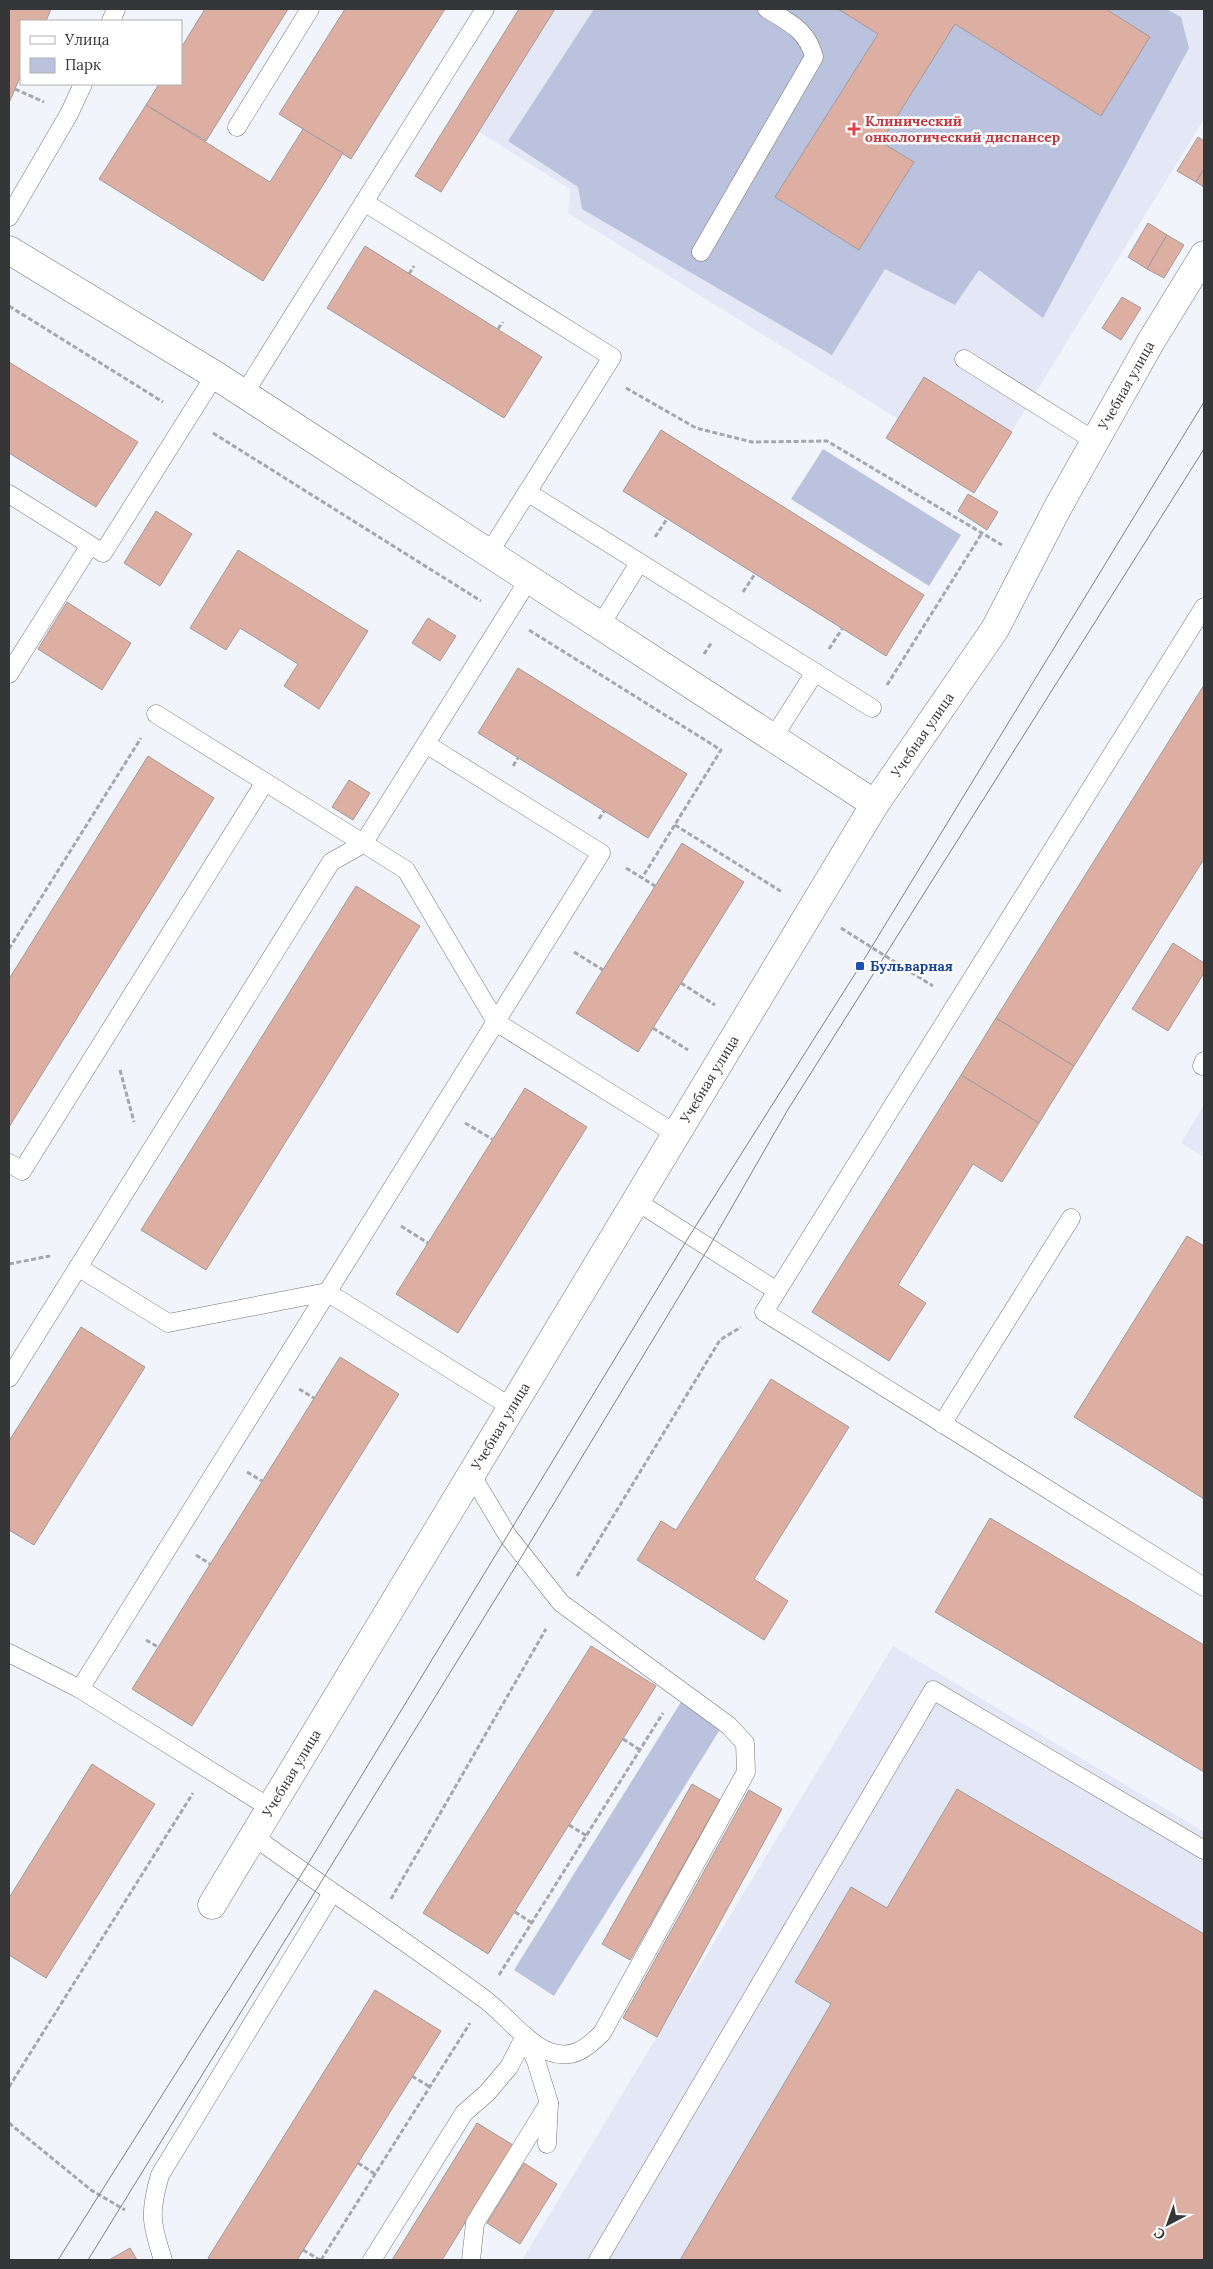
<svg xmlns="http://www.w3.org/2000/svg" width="1213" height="2269" font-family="Lora,serif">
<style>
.built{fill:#e4e8f6}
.green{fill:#bbc2de}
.building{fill:#ddafa3;stroke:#a39a98}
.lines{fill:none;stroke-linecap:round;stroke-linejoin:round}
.lane-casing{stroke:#72747a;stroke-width:19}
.street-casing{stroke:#72747a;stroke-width:29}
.path{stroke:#a6a7ad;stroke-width:3;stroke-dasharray:5 2.5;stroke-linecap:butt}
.lane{stroke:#fff;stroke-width:18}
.street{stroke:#fff;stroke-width:28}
.tram{stroke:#7e8084;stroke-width:1}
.health-dot{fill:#e0444e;stroke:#fff;stroke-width:2}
.transit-dot{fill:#1a4fb4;stroke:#fff;stroke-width:2}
.labels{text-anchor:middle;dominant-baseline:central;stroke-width:5;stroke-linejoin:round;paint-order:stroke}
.health-label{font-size:14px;font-weight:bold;fill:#be3a42;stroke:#fff;text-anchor:start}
.street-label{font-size:14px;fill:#353638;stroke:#fff}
.transit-label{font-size:14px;font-weight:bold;fill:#164399;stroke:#fff;text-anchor:start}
</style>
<rect width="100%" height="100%" fill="#f2f4fc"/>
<g class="built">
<path d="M519,9H1204V119L974,493L886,438L898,419L568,213L570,189L452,115Z"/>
<path d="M1204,1105V1157L1181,1143Z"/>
<path d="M893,1646L1204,1832V2260H522Z"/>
</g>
<g class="green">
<path d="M594,9H1166L1181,17L1189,48L1043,318L979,270L955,305L885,269L832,355L582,209L578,187L508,141Z"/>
<path d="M823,449L961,535L929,586L791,499Z"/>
<path d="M681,1702L721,1728L554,1996L514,1970Z"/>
</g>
<g class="building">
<path d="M9,9H51L46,21H21V75L9,103Z"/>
<path d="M205,9H288L206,141L146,105L159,84H181V48Z"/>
<path d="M345,9H445L351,159L279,114Z"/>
<path d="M519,9H555L441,192L415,176Z"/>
<path d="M838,9H1106L1150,37L1101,116L955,24L881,142L914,162L859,250L775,197L878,34Z"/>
<path d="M146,105L270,182L303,129L343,153L263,281L99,179Z"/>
<path d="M1198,137L1204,141V169L1196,182L1177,171Z"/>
<path d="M1204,169V187L1196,182Z"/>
<path d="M1148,223L1167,235L1147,269L1128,257Z"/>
<path d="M1167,235L1184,245L1164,278L1147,269Z"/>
<path d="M365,246L542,357L504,418L327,308Z"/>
<path d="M1122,297L1141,308L1121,340L1102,328Z"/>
<path d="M9,362L138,442L96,507L9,453Z"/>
<path d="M924,377L1012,432L974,493L886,438Z"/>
<path d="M661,430L924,595L886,656L623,491Z"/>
<path d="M968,494L998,512L987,530L958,511Z"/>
<path d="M156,511L192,534L160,586L124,563Z"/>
<path d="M238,550L368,631L319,709L284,686L298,664L240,628L226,650L190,628Z"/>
<path d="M67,602L131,643L102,690L38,649Z"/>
<path d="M428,618L456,636L440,661L412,643Z"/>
<path d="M518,668L687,774L648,838L478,733Z"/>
<path d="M1204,685V859L1074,1066L996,1018Z"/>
<path d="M148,756L214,798L9,1127V979Z"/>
<path d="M349,780L370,793L353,820L332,807Z"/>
<path d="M682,843L744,882L638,1052L576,1013Z"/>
<path d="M356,886L420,926L206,1270L141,1230Z"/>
<path d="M1173,943L1204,963V973L1168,1031L1132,1009Z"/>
<path d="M996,1018L1074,1066L1039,1123L961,1075Z"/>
<path d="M961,1075L1039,1123L1002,1182L973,1164L898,1285L926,1303L889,1361L812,1312Z"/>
<path d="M525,1088L587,1127L458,1333L396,1294Z"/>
<path d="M1187,1236L1204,1246V1499L1074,1417Z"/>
<path d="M81,1327L145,1367L34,1545L9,1530V1441Z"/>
<path d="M340,1357L399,1394L192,1726L132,1689Z"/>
<path d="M771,1379L849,1427L754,1579L788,1601L764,1640L637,1560L661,1521L676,1530Z"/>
<path d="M990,1518L1204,1645V1772L935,1612Z"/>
<path d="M591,1646L656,1686L488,1954L423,1913Z"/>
<path d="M92,1764L155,1804L46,1978L9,1955V1898Z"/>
<path d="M692,1784L720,1800L630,1960L602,1944Z"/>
<path d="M957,1789L1204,1934V2260H680L831,2004L795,1982L851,1887L887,1908Z"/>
<path d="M749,1790L782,1809L657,2037L623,2018Z"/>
<path d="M375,1990L441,2031L297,2260H211L208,2258Z"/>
<path d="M477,2123L513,2145L442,2260H392Z"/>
<path d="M524,2163L557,2184L520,2244L487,2223Z"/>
<path d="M130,2248L137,2260H109Z"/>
</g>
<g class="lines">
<defs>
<g id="lane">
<path d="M111,21L116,9"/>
<path d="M237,127L310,9"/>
<path d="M364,202L612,357L489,553"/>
<path d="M9,217L69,114L83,84"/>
<path d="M701,252L814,57C807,30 790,23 767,9"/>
<path d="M964,359L1095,441"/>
<path d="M244,394L485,9"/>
<path d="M527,492L872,708"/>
<path d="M9,494L103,553L215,375"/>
<path d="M1204,607L764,1312L1204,1587"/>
<path d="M600,626L639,563"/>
<path d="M9,674L90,545"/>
<path d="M156,714L406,870L496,1022L676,1134"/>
<path d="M773,738L815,672"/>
<path d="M1202,1066L1204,1061"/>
<path d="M9,1163L22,1171L265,782"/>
<path d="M636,1201L777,1291"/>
<path d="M78,1267L168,1323L327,1292L511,1407"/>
<path d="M9,1378L331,862L363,844L529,579"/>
<path d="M942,1424L1071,1218"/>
<path d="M9,1653L80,1689L270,1808"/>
<path d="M80,1689L601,853L426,744"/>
<path d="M253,1836C329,1891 407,1942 483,1998C503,2012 527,2044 550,2052C573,2060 587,2048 602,2033L746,1772L745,1743L728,1725L561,1603L508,1536L471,1474"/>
<path d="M525,2037L536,2061L549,2103L547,2144"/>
<path d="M163,2260C151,2223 149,2213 160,2175L332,1893"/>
<path d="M372,2260L464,2113L487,2093L509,2067L525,2036"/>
<path d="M471,2260L475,2223L549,2103"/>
<path d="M598,2260L933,1690L1204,1850"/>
</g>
<g id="street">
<path d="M9,250L215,375L875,804"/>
<path id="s1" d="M212,1905L875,804L995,629L1058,507L1095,441L1150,343L1204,255"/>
</g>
</defs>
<use href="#lane" class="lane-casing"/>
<use href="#street" class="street-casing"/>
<g class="path">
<path d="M15,89L44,102"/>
<path d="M409,274L414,266"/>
<path d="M9,306L163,402"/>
<path d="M498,329L503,322"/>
<path d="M626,388L696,428L752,442L827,441L1002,545"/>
<path d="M213,433L481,601"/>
<path d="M655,537L667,519"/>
<path d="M743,592L755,574"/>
<path d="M529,630L721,750L642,878"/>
<path d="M829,649L842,629"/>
<path d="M704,654L712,642"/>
<path d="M887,685L982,533"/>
<path d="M513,766L518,758"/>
<path d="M599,819L604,811"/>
<path d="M675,825L782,892"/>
<path d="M626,868L655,886"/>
<path d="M841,928L933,986"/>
<path d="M9,949L141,738"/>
<path d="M574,952L603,970"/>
<path d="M681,983L715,1005"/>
<path d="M653,1028L688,1050"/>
<path d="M120,1070L134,1122"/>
<path d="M465,1123L492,1139"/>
<path d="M401,1226L428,1243"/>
<path d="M9,1264L50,1256"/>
<path d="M299,1389L314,1398"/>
<path d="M247,1472L262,1481"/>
<path d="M196,1555L210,1564"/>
<path d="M577,1576L720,1340L741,1327"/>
<path d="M146,1640L158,1647"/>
<path d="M623,1739L640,1750"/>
<path d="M569,1825L587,1836"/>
<path d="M391,1899L546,1629"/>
<path d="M515,1912L532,1923"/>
<path d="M499,1975L663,1713"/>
<path d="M412,2076L430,2087"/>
<path d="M9,2087L193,1793"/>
<path d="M9,2123L91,2190L125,2210"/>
<path d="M358,2163L375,2174"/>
<path d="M303,2250L320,2260"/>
<path d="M321,2260L470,2023"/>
</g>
<use href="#lane" class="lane"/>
<use href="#street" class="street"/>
<g class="tram">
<path d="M58,2260L303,1872L690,1235L860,966L1204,402"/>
<path d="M88,2260L522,1556L709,1247L787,1111L1204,449"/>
</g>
</g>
<path class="health-dot" d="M851.5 121.5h5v5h5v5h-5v5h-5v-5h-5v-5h5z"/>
<rect class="transit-dot" x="855" y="961" width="10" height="10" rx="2.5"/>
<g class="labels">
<g class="health-label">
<text x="865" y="121">Клинический<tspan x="865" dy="16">онкологический диспансер</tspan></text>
</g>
<g class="street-label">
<text stroke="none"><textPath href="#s1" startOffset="1774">Учебная улица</textPath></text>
<text stroke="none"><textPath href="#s1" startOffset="1369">Учебная улица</textPath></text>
<text stroke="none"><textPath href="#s1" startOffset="964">Учебная улица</textPath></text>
<text stroke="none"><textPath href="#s1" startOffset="559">Учебная улица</textPath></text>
<text stroke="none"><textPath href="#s1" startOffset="154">Учебная улица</textPath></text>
</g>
<g class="transit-label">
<text x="870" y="966">Бульварная</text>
</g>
</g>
<rect width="1213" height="2269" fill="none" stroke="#353638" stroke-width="20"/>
<rect x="20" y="20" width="162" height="65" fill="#ffffff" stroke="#aeafaf"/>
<rect x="30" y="36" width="25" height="8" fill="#ffffff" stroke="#aeafaf"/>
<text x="65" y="45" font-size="15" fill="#353638">Улица</text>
<rect x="30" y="58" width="25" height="15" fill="#bbc2de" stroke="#aeafaf"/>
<text x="65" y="70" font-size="15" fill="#353638">Парк</text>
<g transform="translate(1168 2224) rotate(221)" stroke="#ffffff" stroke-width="4" paint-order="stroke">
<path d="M0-4L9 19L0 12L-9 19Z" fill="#353638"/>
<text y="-8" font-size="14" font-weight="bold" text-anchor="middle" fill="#353638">С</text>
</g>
</svg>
